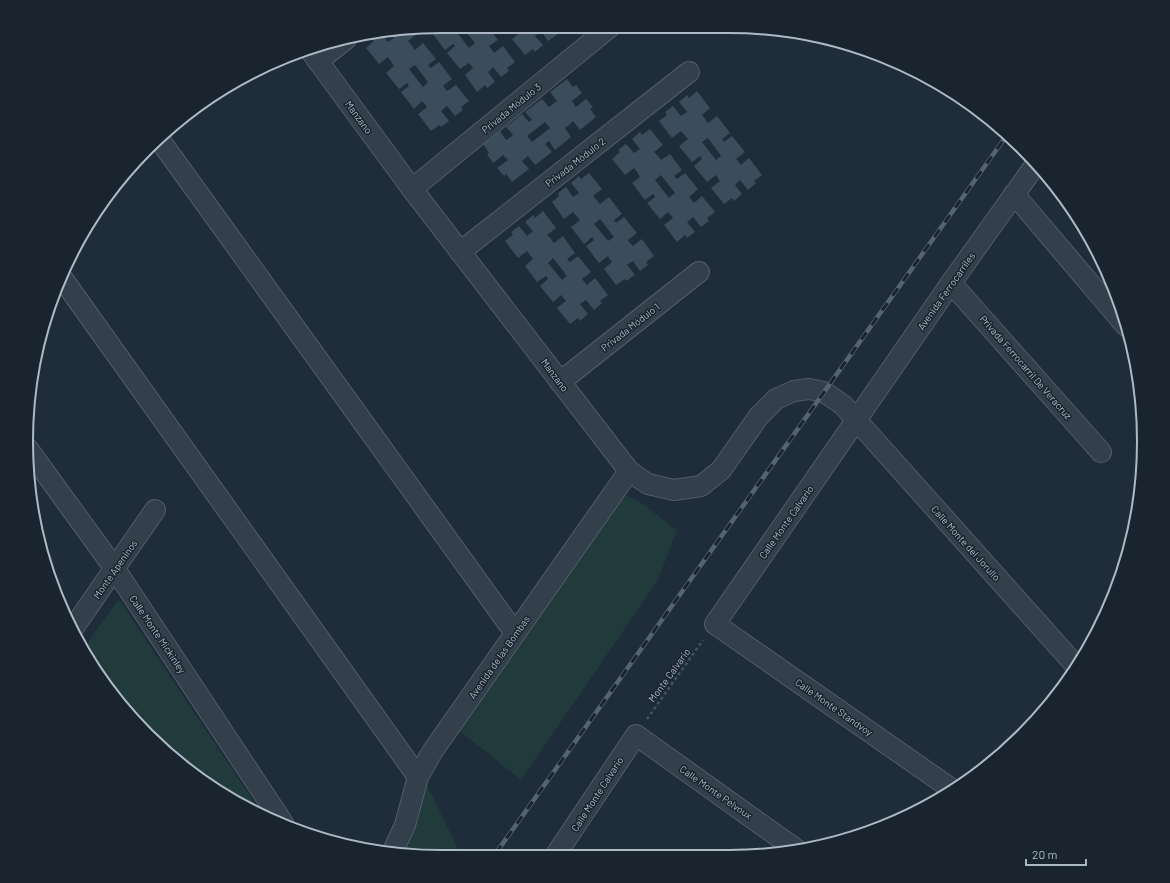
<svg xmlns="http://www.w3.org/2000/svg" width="1170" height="883" font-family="Barlow,sans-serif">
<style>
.green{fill:#213a3b}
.building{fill:#3b4c5a;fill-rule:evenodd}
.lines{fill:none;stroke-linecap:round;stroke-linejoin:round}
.minor-casing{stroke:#515c68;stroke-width:22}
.path{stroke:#3f5758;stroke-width:2.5;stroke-dasharray:3 3;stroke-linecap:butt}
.minor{stroke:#333f4a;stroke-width:20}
.rail-casing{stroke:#556372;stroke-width:4.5}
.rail{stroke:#19242f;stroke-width:3;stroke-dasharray:9;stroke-linecap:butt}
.labels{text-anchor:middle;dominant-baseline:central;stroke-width:3;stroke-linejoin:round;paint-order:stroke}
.street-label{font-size:10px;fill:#aeb9c7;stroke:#19242f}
.rim{fill:none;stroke:#aeb9c7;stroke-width:2}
</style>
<rect width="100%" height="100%" fill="#1f2d3a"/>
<g class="green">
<path d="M621,493L640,502L677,530L658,580L521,780L456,728Z"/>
<path d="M118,600H119L260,811L243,803L157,743L148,735L96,673L84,648Z"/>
<path d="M426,783L460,853H399Z"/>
</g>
<g class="building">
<path d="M440,26H460L455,30L469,48L475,43L461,26H475L477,30L482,26H487L498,40L489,46L494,53L503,46L515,62L507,68L509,71L501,77L493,67L488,72L495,82L487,88L485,85L477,92L465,75L473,68L470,64L469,63L460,69L447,53L455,46L453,44L445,50L432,33Z"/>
<path d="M502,26H562L555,32L557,35L548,41L541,31L535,36L543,45L535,52L533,49L525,55L512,39L521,32L517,28L516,26L507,33Z"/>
<path d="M413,30L417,34L408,41L415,50L423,43L436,59L428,65L431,68L439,62L452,79L443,86L447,91L456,85L469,101L461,107L463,110L455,116L447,106L441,111L449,121L441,127L439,125L431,131L418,114L427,107L422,101L414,109L401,92L409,86L407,83L399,89L386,73L394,66L388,57L379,64L366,48L374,41L372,39L378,34H381L388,42L394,38L390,33ZM415,65L428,82L423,87L409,69Z"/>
<path d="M567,79L573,87L576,85L582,93L572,101L576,107L586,99L593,107L590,109L596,117L580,130L573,121L569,125L565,128L571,137L555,150L549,141L545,144L552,152L535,165L528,156L522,161L529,169L512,182L506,174L504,176L497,168L508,160L503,155L493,163L487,154L489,153L483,144L500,131L506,140L511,137L513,135L506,127L522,114L529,122L530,121L532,120L525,112L542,99L549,107L557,101L550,92ZM545,122L550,128L532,142L527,136Z"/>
<path d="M697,91L710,108L702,115L708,123L717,116L730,133L722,139L724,142L732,136L745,152L736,159L741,165L749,158L762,175L754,181L756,183L748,190L740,180L735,185L742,194L734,201L732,198L724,204L711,188L720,181L716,175L707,182L694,166L702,159L700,156L692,162L679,146L688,139L681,131L672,138L659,121L667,115L665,112L673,106L681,116L687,112L679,102L687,95L689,98ZM708,138L721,156L716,160L702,142Z"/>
<path d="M650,129L663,145L654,152L658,156L661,160L670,154L682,170L674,176L677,179L685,173L698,189L689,197L694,203L702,196L715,212L707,218L709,221L701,227L693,217L687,222L695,232L687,238L685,235L677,242L664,225L673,218L670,214L668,212L660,219L647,203L655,197L654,195L653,194L645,200L632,183L640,177L637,172L634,168L625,175L612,159L620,152L618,150L626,144L634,153L640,149L632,139L640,132L642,135ZM661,175L675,193L669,198L655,180Z"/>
<path d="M589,173L602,189L593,196L600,204L609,197L622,214L614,220L616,223L624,217L637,233L628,240L629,242L633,246L642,239L654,256L646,262L648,265L640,271L633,261L627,265L635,275L626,281L625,279L616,285L604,269L612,262L609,258L608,256L599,263L586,246L594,240L592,237L584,244L571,227L580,220L573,212L564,219L552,202L559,196L558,193L566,187L573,197L579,193L571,183L579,176L581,179ZM600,219L614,237L608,241L594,224Z"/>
<path d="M543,211L556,228L547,235L551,239L554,243L563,236L575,253L567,259L570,262L578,256L591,272L582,279L587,285L595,278L608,295L600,301L602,303L594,310L586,300L580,304L588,314L580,321L578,318L570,324L557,308L566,301L561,295L553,302L540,286L548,279L546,276L537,282L525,266L533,259L527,251L518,258L505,241L513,235L511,232L519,226L527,236L533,231L525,222L533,215L535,218ZM553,258L567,276L562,280L548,263Z"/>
</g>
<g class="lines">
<defs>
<g id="minor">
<path d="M310,50L412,189L629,471L648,484L674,490L701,486L721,470L759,416L776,399L794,391L809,389L824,392L843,405L1077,667"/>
<path d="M318,61L346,39"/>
<path d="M159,139L515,633"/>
<path d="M412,189L611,26"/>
<path d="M1014,194L1126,326"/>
<path d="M460,252L689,72"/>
<path d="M62,278L418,777"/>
<path d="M951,283L1101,452"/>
<path d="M560,382L699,272"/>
<path d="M28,449L115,569L283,823"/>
<path d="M74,627L155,510"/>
<path d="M953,790L715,624L951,283L1036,164"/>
<path d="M392,853L405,825L418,777L432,752L629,471"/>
<path d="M557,853L636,735L797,850"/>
</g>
</defs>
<use href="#minor" class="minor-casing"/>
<path class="path" d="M647,719L703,640"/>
<use href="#minor" class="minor"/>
<defs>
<path id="rail" d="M496,853L1007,135"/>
</defs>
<use href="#rail" class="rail-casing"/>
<use href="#rail" class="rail"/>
</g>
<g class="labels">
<g class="street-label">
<text transform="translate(511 108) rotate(-39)">Privada Módulo 3</text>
<text transform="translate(359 117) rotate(54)">Manzano</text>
<text transform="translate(575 162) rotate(-38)">Privada Módulo 2</text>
<text transform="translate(946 291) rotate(-55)">Avenida Ferrocarriles</text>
<text transform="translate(630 327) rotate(-38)">Privada Módulo 1</text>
<text transform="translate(1026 367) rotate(49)">Privada Ferrocarril De Veracruz</text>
<text transform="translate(555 375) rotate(53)">Manzano</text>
<text transform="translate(786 522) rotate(-55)">Calle Monte Calvario</text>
<text transform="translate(966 543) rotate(48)">Calle Monte del Jorullo</text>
<text transform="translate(115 569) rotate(-55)">Monte Apeninos</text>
<text transform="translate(158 634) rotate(56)">Calle Monte Mickinley</text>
<text transform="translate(499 657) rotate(-55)">Avenida de las Bombas</text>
<text transform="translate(669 675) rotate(-54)">Monte Calvario</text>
<text transform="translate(834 707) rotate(35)">Calle Monte Standvoy</text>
<text transform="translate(716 792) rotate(35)">Calle Monte Pelvoux</text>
<text transform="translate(597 794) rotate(-57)">Calle Monte Calvario</text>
</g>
</g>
<path d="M0 0H1170V883H0ZM441 33H729A408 408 0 0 1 1137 441V442A408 408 0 0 1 729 850H441A408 408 0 0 1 33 442V441A408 408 0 0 1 441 33Z" fill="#19242f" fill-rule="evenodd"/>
<path class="rim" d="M441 33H729A408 408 0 0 1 1137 441V442A408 408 0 0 1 729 850H441A408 408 0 0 1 33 442V441A408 408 0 0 1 441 33Z"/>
<path d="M1026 859v6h60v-6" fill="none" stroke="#aeb9c7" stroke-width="2"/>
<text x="1032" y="859" font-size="12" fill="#aeb9c7" stroke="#19242f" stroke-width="3" paint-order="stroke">20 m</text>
</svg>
